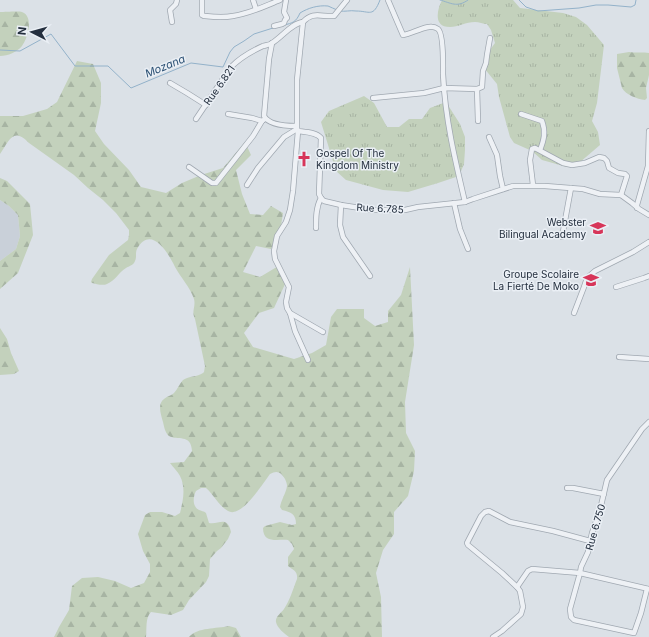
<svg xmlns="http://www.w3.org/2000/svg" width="649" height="637" font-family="Inter,sans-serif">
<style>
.built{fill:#c9d0d9}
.grass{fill:url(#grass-tufts)}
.forest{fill:url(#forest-firs)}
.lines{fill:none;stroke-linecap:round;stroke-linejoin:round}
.stream{stroke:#93b2ca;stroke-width:1}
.minor-casing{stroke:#a0a8b1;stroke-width:6}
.minor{stroke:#eef1f5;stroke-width:4.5}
.labels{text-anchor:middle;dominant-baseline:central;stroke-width:3;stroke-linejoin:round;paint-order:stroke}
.street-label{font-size:10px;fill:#242f3e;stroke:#eaeff5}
.poi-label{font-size:10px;fill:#242f3e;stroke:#eaeff5;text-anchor:end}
.water-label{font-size:11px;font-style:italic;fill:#2c5174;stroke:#eaeff5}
</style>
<defs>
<pattern id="grass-tufts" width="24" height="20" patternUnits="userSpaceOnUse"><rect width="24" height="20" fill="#c3d1bc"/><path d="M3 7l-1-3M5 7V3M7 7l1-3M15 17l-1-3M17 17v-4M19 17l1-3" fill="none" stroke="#a7b4a3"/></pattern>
<pattern id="forest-firs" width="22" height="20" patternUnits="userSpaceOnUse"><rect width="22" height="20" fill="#c3d1bc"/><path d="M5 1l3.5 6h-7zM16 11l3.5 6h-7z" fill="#a7b4a3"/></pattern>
</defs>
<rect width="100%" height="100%" fill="#dbe1e7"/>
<path class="built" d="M0,200L9,206L18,215L20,236L16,249L0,261Z"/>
<g class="grass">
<path d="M442,0H513L520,8L563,13L576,17L587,25L604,45L597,103L592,121L598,132L600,145L579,163L567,167L542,160L532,151L514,143L510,137L499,97L497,84L484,68L487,54L495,43L491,30L487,24C483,24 479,22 475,22C466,22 458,27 450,27C433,27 437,10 442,0Z"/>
<path d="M364,96L374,103L387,127H399L409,119H422L430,108L446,102L460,124L465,137V150L464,164L459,176L438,183L408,192L383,190L346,180L336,171L321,122L329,111Z"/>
</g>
<g class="forest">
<path d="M0,12C5,12 19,11 22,12C34,16 28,38 22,46C17,52 8,56 0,56Z"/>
<path d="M629,52C635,53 644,52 649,53V75L646,88L647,98L645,100C637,99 626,95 622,88L617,68V54Z"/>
<path d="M77,61L93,64L101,83V103L95,131L104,144L129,170L141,187L166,193L182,183L201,175L223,168L245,142L251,155L236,170L242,194L250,214L263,215L271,206L283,213L280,232L271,249L256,246L243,272L260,277L280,265L286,282L274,308L259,313L244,333L253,347L294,359L312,353L326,345L331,317L337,309H364V318L375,326L388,322V311L401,295L410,267L414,345L405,402L406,433L415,451L414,471L408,496L394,512V534L383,550L376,573L381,597L382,637H289C285,634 277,628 276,622C275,617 281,613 284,609C290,600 293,589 297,579C298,571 293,570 288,566V557L294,549L292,544L288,540C277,539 263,544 263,528L265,526L280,522L292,525L296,524C296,514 291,512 282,510L280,507C281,500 286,493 287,486C287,484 286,481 285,479C281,472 277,470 270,474C263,483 241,519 228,511C219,506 214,495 206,488H201L196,491C193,497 192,506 199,510C201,511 204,511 206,513L209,523C219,525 227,515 231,532L228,539L221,548L217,551L210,559L209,576L206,582L189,600L183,610L171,615L151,612C145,618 147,629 146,637H54L59,627L69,610L72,586L82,578L98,577L115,581L131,588L144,583L150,572V564L143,551L138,534L145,515L150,512H162L175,516L180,513C183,501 186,488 180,476C178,472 173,467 170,463L184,462L192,451C191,433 177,441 169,436C165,433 164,426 163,422C161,415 157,404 164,399C167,396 171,396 174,393C178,389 179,384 183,380C189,376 197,377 203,373L204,372L205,366L195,319C191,311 196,307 194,299C190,287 181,278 175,267C169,254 151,224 137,249C135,253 137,257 135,261C134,265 129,266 126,268C119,272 115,281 107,284C103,286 96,284 92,283L91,282L92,279L109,255L128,240L129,235V230L116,213L103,200L88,188L74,175L29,143C13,126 9,141 0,154V116H23L47,109L57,102Z"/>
<path d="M0,178L7,181L30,204L33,235L18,273L0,289V261L16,249L20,236L18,215L9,206L0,200Z"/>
<path d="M0,328L7,339L11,353L19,371L14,374L0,375Z"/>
<path d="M229,626L236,628L241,637H189C198,627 216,629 229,626Z"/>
</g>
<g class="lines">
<g class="stream">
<path d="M440,0C451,3 457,8 468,0"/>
<path d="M519,0L526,7L538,11L579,8L596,5H608L631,7L635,5L636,0"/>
<path d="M340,11C345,12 350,10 356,11C370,11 373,18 380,0"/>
<path d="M284,25C293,23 296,22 300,13C308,8 318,5 328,6C331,7 334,9 337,10"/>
<path d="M0,50L20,51L51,34L75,66H108L131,88L191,63L223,67L230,52L234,47L244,41L254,34L273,28"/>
</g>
<defs>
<g id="minor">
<path d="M202,0V15L204,16C214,17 223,18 233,16C249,14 265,6 280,0"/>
<path d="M253,0L256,9"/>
<path d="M388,0L403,35C413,34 429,22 438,29C444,34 443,66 443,74C445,118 455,160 465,202"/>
<path d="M172,22L170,10L176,4L177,0"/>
<path d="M303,22L297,80V129L298,131C306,132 316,132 321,138L319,194L321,198L324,201L341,205L373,210H405L418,207L465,202L473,199L513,186H545L583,189L600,194L621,195L632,203L639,209L649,215"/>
<path d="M274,26L282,24L284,23L285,20L287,18L284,12L286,0"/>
<path d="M272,43L269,59L264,116C269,125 286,126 296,126"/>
<path d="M170,83L187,93L206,105"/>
<path d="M477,89L482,87L483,71L486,63L487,55L490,38"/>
<path d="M373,98L424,93L444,88L477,89L478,121"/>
<path d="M228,114L252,118L262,121"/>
<path d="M521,114L542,121C546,132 544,140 540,150"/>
<path d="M196,119L231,67C240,58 252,51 263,46C266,45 270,45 272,43C282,37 292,23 303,22C313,11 321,17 334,16L347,0"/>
<path d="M298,131L293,191L290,210L286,222L277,236L274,251L275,259L289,287L286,302L287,308L290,313L323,332"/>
<path d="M489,137L497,155L500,176L503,189"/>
<path d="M189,167L212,183H216L253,136L262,121L265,119"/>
<path d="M247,185L258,168L284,137L297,129"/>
<path d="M533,185L530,160L532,149L535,148L563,163L572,165L585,163L599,157L604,158L607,161L609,168L618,173L625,174L627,176L621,195"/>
<path d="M454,203L460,229L468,249"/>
<path d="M341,205L340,225L343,237L370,276"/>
<path d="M637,208V205L648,166L649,131"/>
<path d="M316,228C316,218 316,207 321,198"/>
<path d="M562,237L571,188"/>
<path d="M616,287L644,278L649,276"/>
<path d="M290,313L295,331L308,360"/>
<path d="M574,313L584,287L587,278L595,271L633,252L649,242"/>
<path d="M619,357L649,359"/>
<path d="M649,422L642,429L607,480L600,510L592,533L588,552L581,567L580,573L649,589"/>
<path d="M567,488H573L604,494"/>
<path d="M517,587L528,571L532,569L580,573L570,609L571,617L574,620L634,633L641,613L647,589"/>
<path d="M493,637L502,631L521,614L523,607L520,591L517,587L502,573L468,545L467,543L481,516L485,512L489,511L510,522L553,531L590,541"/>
</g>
</defs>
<use href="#minor" class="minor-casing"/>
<use href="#minor" class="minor"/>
</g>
<defs>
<symbol id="church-bare" viewBox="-9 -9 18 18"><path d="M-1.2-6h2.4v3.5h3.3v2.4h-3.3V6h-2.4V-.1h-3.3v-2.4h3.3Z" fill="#d73559" stroke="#eaeff5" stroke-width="2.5" paint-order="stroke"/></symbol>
<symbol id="school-bare" viewBox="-9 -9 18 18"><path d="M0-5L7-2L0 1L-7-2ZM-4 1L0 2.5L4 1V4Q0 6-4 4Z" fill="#d73559" stroke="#eaeff5" stroke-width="2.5" paint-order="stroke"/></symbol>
</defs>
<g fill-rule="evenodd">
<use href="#church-bare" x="293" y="148" width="22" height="22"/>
<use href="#school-bare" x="587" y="217" width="22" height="22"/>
<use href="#school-bare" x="580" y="269" width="22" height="22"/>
</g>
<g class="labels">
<g class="street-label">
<text transform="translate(219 85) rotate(-55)">Rue 6.821</text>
<text transform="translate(380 208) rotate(3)">Rue 6.785</text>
<text transform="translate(595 527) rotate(-74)">Rue 6.750</text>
</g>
<g class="poi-label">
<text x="316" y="153" text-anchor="start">Gospel Of The<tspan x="316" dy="12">Kingdom Ministry</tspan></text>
<text x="586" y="222">Webster<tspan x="586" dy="12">Bilingual Academy</tspan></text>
<text x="579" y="274">Groupe Scolaire<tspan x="579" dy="12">La Fierté De Moko</tspan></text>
</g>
<g class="water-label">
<text transform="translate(165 66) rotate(-22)">Mozana</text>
</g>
</g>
<g transform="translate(32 32) rotate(276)" stroke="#eaeff5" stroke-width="3" paint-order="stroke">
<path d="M0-3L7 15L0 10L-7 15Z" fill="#242f3e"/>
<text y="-6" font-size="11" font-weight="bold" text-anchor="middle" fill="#242f3e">N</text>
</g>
</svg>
